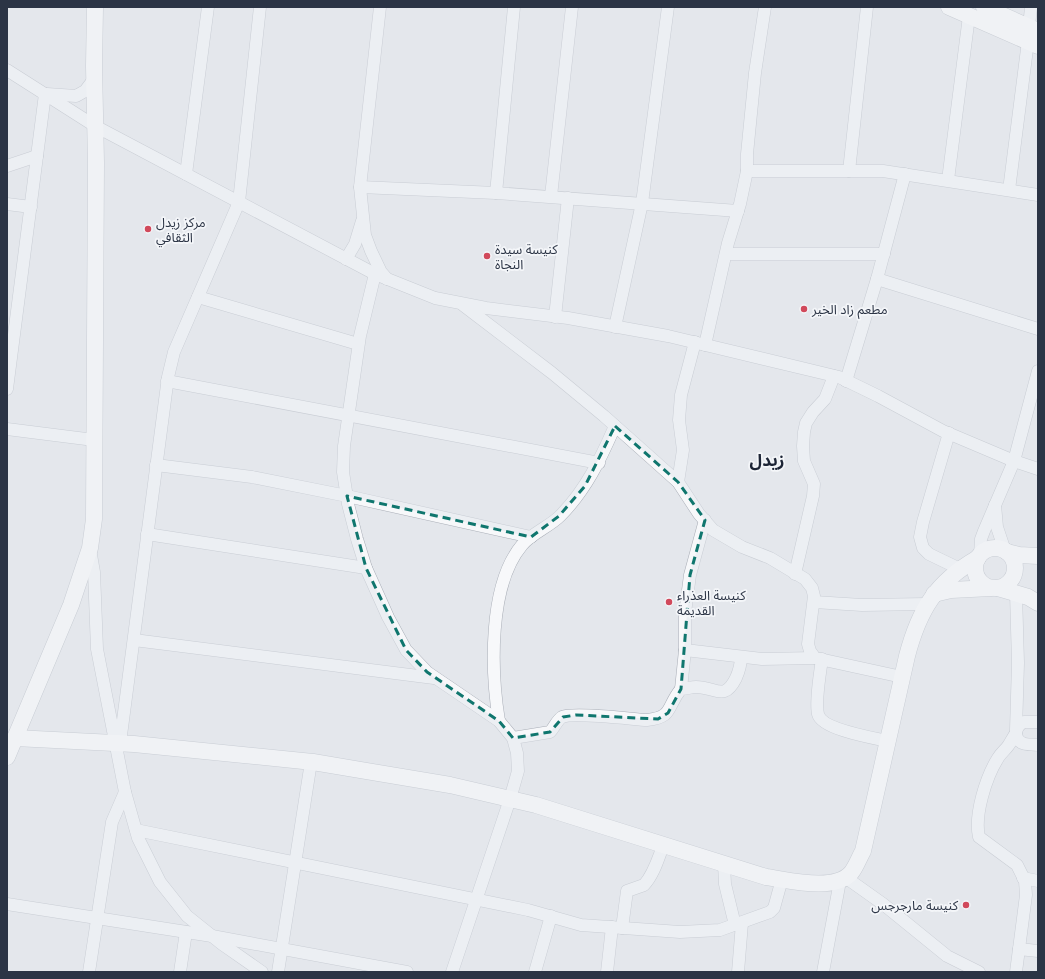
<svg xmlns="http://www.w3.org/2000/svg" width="1045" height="979" font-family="Poppins,'Noto Sans Arabic',sans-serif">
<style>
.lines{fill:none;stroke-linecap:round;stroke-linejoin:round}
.street-casing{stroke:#a9aeb7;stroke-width:13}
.secondary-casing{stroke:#a9aeb7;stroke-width:17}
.street{stroke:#f7f8fa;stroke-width:12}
.secondary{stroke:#fff;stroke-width:16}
.marked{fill:none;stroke:#0f766e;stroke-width:3;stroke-dasharray:8 5;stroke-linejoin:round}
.poi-dot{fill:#d1495b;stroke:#f4f6f9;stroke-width:1.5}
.labels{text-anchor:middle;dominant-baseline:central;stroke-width:3.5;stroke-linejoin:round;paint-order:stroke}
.poi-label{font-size:13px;fill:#2b3445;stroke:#f4f6f9;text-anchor:start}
.district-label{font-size:17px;font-weight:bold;fill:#1d2536;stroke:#f4f6f9}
</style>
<rect width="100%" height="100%" fill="#e4e7ec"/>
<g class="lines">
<defs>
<g id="street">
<path d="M380,7L360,187L365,235L371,251L381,272L387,279"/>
<path d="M1029,27L1031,7"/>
<path d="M7,70L95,126L375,274L435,298L486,308L568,318L668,336L839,377L878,396L943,431L1014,461L1038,469"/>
<path d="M47,94L76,96L85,91L94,79"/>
<path d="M7,166L37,156"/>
<path d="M747,171H883L1038,195"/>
<path d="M849,171L867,7"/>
<path d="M186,174L208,7"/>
<path d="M948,180L969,16"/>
<path d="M360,187L496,193L738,211"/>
<path d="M1009,190L1028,41"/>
<path d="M496,193L514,7"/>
<path d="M551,196L572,7"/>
<path d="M7,204L31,207"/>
<path d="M726,254H884"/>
<path d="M346,259L355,244L362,221"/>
<path d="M375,274L360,336L344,446L343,472L348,504L357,539L366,568L388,617L406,650L427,672L499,721L513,738L517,753L518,771L510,799L452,972"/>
<path d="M877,279L1038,329"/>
<path d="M198,297L358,344"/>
<path d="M463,305L552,373L604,416L678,482L699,514L713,530L742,547L770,558L805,579L812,588L814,596L808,644L810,651L815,658L902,677"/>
<path d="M555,317L568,198"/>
<path d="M615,327L642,203L668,7"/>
<path d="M705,345L728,243L740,204L747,171V154L755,73L765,7"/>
<path d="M167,381L599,463"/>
<path d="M846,381L877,279L905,174"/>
<path d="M7,389L45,94"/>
<path d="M7,429L94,440"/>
<path d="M949,433L923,522L920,537L923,548L929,554L960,569"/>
<path d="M156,465L252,477L347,496L531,537"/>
<path d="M678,482L683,450L679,420L681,395L695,342"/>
<path d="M995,505L997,527L1005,551"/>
<path d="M147,534L366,568"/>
<path d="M90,549L94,572L97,649L125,792L138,838L160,882L187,916L222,944L262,972"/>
<path d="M980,555L981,539L984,531L1014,461L1038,371"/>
<path d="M795,574L813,496L814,484L804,461L803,446L804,432L806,423L813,412L825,399L834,376"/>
<path d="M1016,593L1018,663L1016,730"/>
<path d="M814,602L862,605L927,604"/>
<path d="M134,640L434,678"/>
<path d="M685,650L762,659L815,658"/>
<path d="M822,659C820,674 815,701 818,714C821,729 873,738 887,741"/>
<path d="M681,689L685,650V613L690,575L705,520"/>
<path d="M499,721C491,672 488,585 522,545C532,533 549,527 560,516C586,490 601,458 615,426"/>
<path d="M1038,722H1024C1016,726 1012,737 1022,743C1026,745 1033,744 1038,745"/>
<path d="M1016,733C1013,737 1011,742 1008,746C1005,750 1001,753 998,758C986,777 974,815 979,837L1017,865L1025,881L1026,895L1016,972"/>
<path d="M513,738L550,732C554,728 557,720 562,717C573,712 631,719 647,720C674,717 666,707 681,689C686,689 691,687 696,687C716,687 724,702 736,678C739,671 741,664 741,657"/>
<path d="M120,743L168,377L174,352L239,202L260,7"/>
<path d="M136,830L528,910L581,925L680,932L720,930L770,912L774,908L782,879"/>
<path d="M724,864L725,884L735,925"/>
<path d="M845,877L883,904L947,956L979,972"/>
<path d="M1023,878L1038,881"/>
<path d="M7,904L212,936L407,972"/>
<path d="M622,928L627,891L644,885C654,874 658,859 663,846"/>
<path d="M1019,949L1038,951"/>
<path d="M89,972L112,822L125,792"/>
<path d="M180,972L186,932"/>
<path d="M278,972L311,762"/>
<path d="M535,972L551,916"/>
<path d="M607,972L612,927"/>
<path d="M738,972L742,923"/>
<path d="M823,972L840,881"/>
</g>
<g id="secondary">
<path d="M949,7L1038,46"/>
<path d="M984,7L1038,31"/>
<circle cx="995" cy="568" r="20"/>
<path d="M1007,552L1019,555L1038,556"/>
<path d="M998,588L1028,597L1038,603"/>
<path d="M934,594L951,590L991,588"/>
<path d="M15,738L134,744L313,762L450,785L536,805L766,877C789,880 834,892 851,873C856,867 859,858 863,851L907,656C919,610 936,582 978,558"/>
<path d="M7,757L71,605L90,548L94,519L96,163L94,66L95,7"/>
</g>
</defs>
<use href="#street" class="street-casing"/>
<use href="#secondary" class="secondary-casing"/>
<use href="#street" class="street"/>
<use href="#secondary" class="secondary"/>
</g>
<path d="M0 0H1045V979H0ZM615,426L678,482L705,520L690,575L681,689L668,713L658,719L576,715L563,717L550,732L513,738L499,721L427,672L406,650L366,568L347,496L531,537L559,516L585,486Z" fill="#e4e7ec" fill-opacity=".55" fill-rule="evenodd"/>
<path class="marked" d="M615,426L678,482L705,520L690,575L681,689L668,713L658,719L576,715L563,717L550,732L513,738L499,721L427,672L406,650L366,568L347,496L531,537L559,516L585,486Z"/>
<g class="poi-dot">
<circle cx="148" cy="229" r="4"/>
<circle cx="487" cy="256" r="4"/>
<circle cx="804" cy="309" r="4"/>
<circle cx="669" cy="602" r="4"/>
<circle cx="966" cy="905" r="4"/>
</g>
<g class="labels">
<g class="poi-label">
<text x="156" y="222">مركز زيدل<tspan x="156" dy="15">الثقافي</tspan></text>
<text x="495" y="249">كنيسة سيدة<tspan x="495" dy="15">النجاة</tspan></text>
<text x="812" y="309">مطعم زاد الخير</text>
<text x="677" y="595">كنيسة العذراء<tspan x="677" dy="15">القديمة</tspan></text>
<text x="958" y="905" text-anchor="end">كنيسة مارجرجس</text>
</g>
<g class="district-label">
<text x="767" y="460">زيدل</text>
</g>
</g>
<rect width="1045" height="979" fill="none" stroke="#2b3445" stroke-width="16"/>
</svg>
